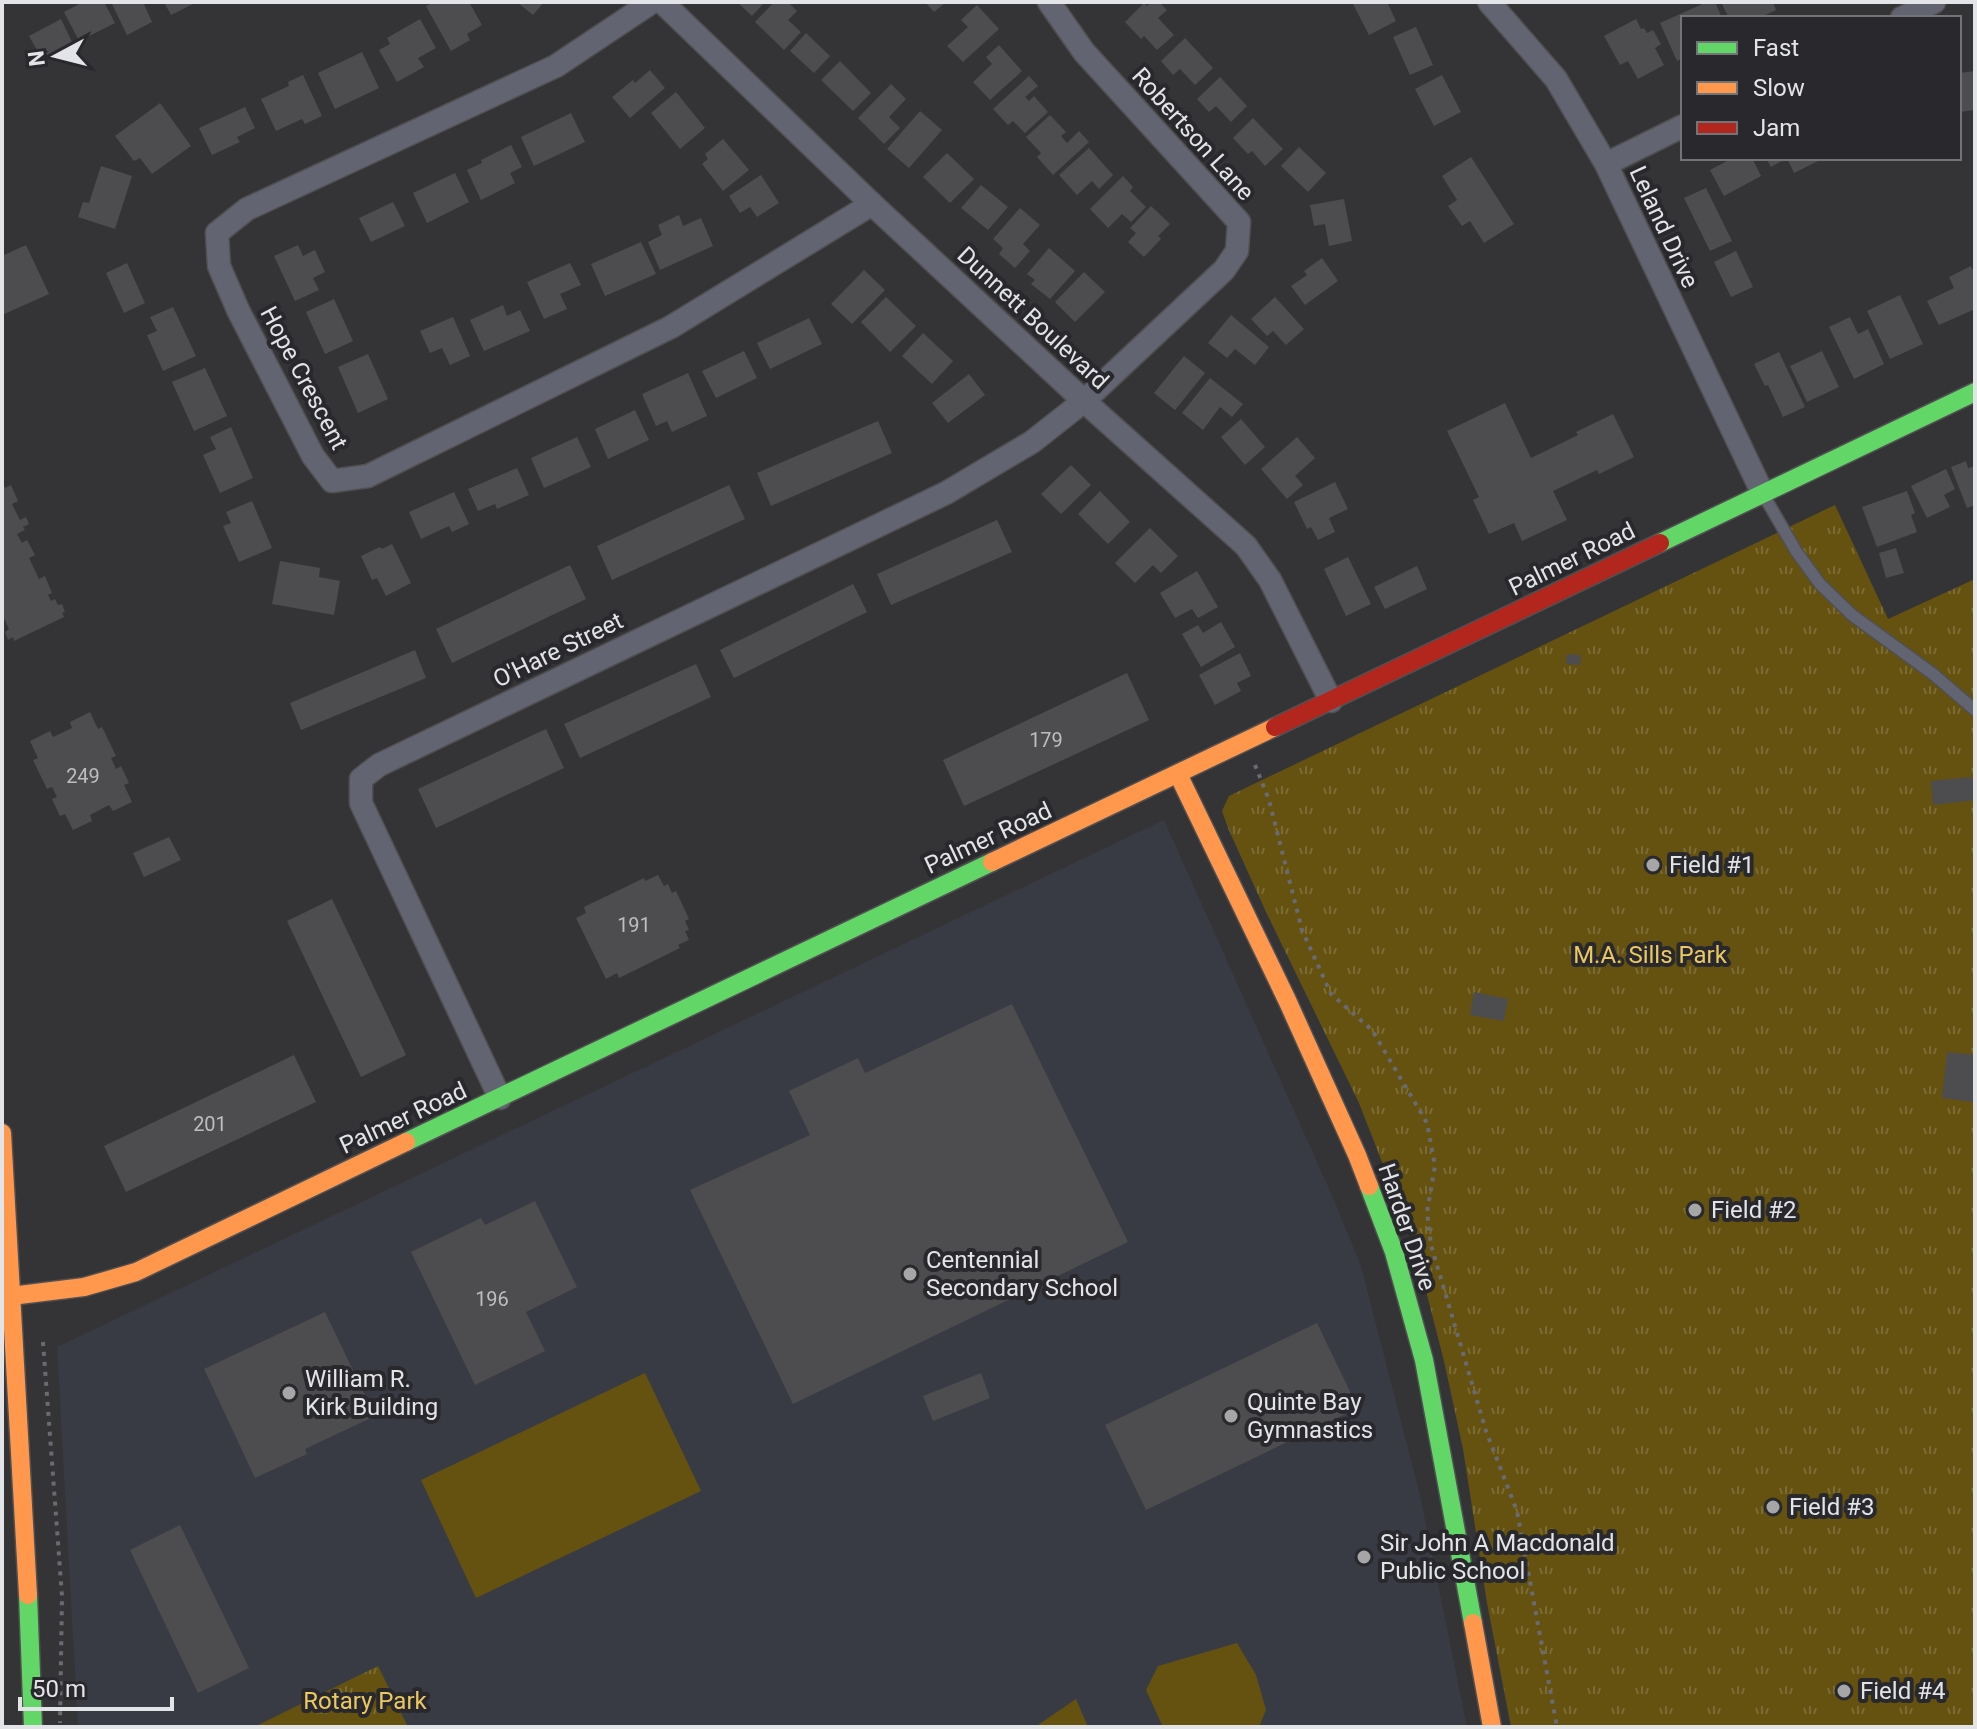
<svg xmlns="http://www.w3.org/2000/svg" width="1977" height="1729" font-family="Roboto,sans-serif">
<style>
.built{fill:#393b44}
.grass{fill:#655211}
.park{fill:url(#park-tufts)}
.building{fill:#4d4d4f}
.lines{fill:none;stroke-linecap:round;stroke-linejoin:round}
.lane-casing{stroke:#505052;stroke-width:14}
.street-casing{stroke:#505052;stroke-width:25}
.fast-casing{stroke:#505052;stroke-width:21}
.slow-casing{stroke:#505052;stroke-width:21}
.jam-casing{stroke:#505052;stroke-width:21}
.path{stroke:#696a72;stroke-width:4;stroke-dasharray:4 6;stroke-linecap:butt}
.lane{stroke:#636472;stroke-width:11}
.street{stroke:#636472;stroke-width:22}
.fast{stroke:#63d668;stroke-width:18}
.slow{stroke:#ff974d;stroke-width:18}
.jam{stroke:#b3261e;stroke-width:18}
.poi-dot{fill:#a6a6a9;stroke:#29292d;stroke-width:3}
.labels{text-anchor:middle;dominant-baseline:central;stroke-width:8;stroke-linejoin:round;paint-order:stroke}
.number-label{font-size:20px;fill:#bebec1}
.street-label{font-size:24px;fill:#e3e4e7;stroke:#29292d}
.poi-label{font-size:24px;fill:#e3e4e7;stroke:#29292d;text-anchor:start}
.park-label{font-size:24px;fill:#ebc861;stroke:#29292d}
</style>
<defs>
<pattern id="park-tufts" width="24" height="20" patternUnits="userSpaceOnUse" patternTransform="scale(2)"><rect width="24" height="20" fill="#655211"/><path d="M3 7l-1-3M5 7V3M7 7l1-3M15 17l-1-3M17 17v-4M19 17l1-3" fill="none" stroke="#7b6b34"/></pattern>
</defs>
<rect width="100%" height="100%" fill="#343436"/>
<path class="built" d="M1164,820L1334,1200L1361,1266L1420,1495L1467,1727H408L378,1667L254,1727H78L57,1347Z"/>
<g class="grass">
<path d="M645,1373L701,1491L476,1598L421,1480Z"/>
<path d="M1237,1643L1256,1675L1266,1710L1259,1727H1163L1146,1690L1158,1666Z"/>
<path d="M1076,1699L1088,1727H1035Z"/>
</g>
<g class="park">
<path d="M1835,505L1888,619L1975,579V1727H1511L1487,1603L1463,1449L1444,1361L1414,1244L1359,1103L1266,912L1228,828L1222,811L1229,796Z"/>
<path d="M378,1666L408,1727H254Z"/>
</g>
<g class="building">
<path d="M83,2H104L115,23L79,41L64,12Z"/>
<path d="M111,2H143L152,22L127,35Z"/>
<path d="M164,2H197L171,15Z"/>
<path d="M434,2H469L482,25L467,34L470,40L451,51L426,6Z"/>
<path d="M517,2H544L533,15Z"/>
<path d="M737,2H765L752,16Z"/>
<path d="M774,2H788L797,11L788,20L801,32L784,50L755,22Z"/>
<path d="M925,2H946L934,12Z"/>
<path d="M1151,2H1159L1167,10L1158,18L1174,35L1157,50L1144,36L1141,39L1125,22L1144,3L1147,6Z"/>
<path d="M1352,2H1387L1396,21L1369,35Z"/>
<path d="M1707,2H1715L1722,18H1683V58L1677,61L1660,23Z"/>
<path d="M1727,2H1773L1776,10L1759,18H1729L1722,4Z"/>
<path d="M977,5L999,29L963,62L947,46L968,27L961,20Z"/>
<path d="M61,19L73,44L42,59L29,36Z"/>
<path d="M420,19L436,48L418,58L424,67L397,82L379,50L390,44L387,38Z"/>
<path d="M1636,19L1641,29L1644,28L1647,33L1653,30L1661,44L1655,48L1664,65L1638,79L1628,61L1620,65L1604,36Z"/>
<path d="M1416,27L1433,65L1410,75L1393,37Z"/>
<path d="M806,33L830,56L814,73L790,51Z"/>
<path d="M1185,38L1213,68L1195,85L1180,69L1173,75L1161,61Z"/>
<path d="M999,45L1022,71L990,100L973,82L992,64L986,57Z"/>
<path d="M362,52L379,88L335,109L318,73Z"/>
<path d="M840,61L871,93L853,111L821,80Z"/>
<path d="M650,70L665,88L630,118L612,97L633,80L635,83Z"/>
<path d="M1975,71V110L1959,112V73Z"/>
<path d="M303,75L322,116L305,124L302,119L276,131L261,99L289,86L288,82Z"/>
<path d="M1442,75L1461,112L1434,126L1415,89Z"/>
<path d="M1029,76L1038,86L1025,97L1029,101L1034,96L1048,112L1025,133L1013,121L1008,125L993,109Z"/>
<path d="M1220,77L1247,106L1231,122L1216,106L1209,112L1197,99Z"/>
<path d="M891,84L906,99L889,117L900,128L884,144L858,118Z"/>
<path d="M676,92L705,128L680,149L651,113Z"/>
<path d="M160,103L191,146L152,174L140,158L134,161L115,136Z"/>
<path d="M245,107L255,128L237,137L240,142L212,155L199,128Z"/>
<path d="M920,111L942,130L909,168L887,149Z"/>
<path d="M571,113L585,142L534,166L521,137Z"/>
<path d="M1050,115L1066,132L1061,136L1067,143L1079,131L1089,142L1053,175L1037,157L1041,153L1026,137Z"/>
<path d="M1253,118L1283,149L1265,166L1252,151L1248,154L1233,138Z"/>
<path d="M723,139L749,170L723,191L702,164L708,159L705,154Z"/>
<path d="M511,145L522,167L510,173L515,183L481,200L467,170L482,163L481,160Z"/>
<path d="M1299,147L1326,173L1308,192L1281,166Z"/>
<path d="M1089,148L1113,175L1099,189L1092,181L1077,195L1059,175Z"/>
<path d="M947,153L974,179L950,203L923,177Z"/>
<path d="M1471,157L1514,224L1484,243L1470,221L1462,226L1448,206L1457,200L1442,176Z"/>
<path d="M1733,158H1752L1761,176L1724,196L1710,170Z"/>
<path d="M1766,158H1817L1818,161L1794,173L1787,158L1771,167Z"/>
<path d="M101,166L132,176L115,229L78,217L83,202L89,203Z"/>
<path d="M455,173L469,202L427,223L413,193Z"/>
<path d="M761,175L779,203L757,217L750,207L740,213L729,196Z"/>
<path d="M1123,176L1133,187L1130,191L1146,207L1131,222L1122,214L1108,228L1090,209Z"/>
<path d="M981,185L1008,207L988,230L961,208Z"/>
<path d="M1706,188L1732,241L1710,251L1684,198Z"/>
<path d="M1344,199L1352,241L1329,246L1325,224L1314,226L1310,205Z"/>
<path d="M393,202L405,226L371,242L359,218Z"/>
<path d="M1151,206L1170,224L1158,236L1161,239L1144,257L1128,242L1136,233L1130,228Z"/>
<path d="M1020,208L1040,225L1023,244L1030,251L1015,268L999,254L1003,248L993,239Z"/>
<path d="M679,215L683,226L701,218L713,246L660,270L648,242L662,235L658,225Z"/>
<path d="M641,242L656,274L605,296L591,264Z"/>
<path d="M26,245L49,294L2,315V256Z"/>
<path d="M298,245L303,256L315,250L325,272L313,278L319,290L295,301L274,256Z"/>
<path d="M1049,248L1075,271L1050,299L1031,284L1035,280L1027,274Z"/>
<path d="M1736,251L1753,287L1731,297L1714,262Z"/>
<path d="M1322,258L1338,281L1305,305L1291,286L1307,275L1304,271Z"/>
<path d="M127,263L145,303L124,313L106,273Z"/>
<path d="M570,263L581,285L560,294L567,309L544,319L527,282Z"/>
<path d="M1971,266L1972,269L1975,268V309L1939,325L1927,301L1954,288L1949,277Z"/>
<path d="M864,270L885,290L852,324L831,304Z"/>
<path d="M1084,272L1105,292L1075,322L1055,302Z"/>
<path d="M1900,295L1923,344L1890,359L1867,311Z"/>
<path d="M886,297L916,326L890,352L861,322Z"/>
<path d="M1275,297L1304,329L1286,345L1273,331L1267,336L1251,319Z"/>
<path d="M334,299L353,341L325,354L306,312Z"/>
<path d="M503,305L507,316L520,310L530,331L484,351L470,320Z"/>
<path d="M173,307L196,356L163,371L147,335L157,331L150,317Z"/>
<path d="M1231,315L1269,347L1255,365L1235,349L1227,358L1208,343Z"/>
<path d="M453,317L470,356L450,365L442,348L430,353L420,331Z"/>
<path d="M1850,317L1858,334L1868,329L1884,364L1854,379L1829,327Z"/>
<path d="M809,318L822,344L770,369L757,343Z"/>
<path d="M923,333L953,361L932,384L902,356Z"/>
<path d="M744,351L757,378L716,398L702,371Z"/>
<path d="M1822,351L1839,387L1807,402L1790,366Z"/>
<path d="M1779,352L1805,407L1783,417L1768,385L1765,386L1754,364Z"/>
<path d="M368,354L388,399L358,413L338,367Z"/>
<path d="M1184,356L1205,373L1175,410L1154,393Z"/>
<path d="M205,368L227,416L194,431L172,382Z"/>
<path d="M688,373L707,416L672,432L667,421L656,426L642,394Z"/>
<path d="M969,374L985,395L948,423L932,403Z"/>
<path d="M1210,378L1243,404L1232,417L1220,407L1203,430L1182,413Z"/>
<path d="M1505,403L1531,458L1578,435L1576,432L1613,414L1634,457L1599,474L1597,470L1553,491L1567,520L1522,541L1514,523L1489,534L1473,500L1479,497L1447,431Z"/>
<path d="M635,410L649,440L608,459L595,429Z"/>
<path d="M1241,419L1265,447L1245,465L1221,437Z"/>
<path d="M878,421L892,453L771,506L757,473Z"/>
<path d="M231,427L253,478L220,493L203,455L216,449L210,437Z"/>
<path d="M577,437L591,467L544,488L531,458Z"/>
<path d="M1297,437L1315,458L1295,476L1303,485L1287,499L1261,469Z"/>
<path d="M1966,461L1968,468L1975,466V505L1967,508L1951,467Z"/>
<path d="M1071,465L1091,485L1061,514L1041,494Z"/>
<path d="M517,468L529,495L497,509L495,504L478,511L468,489Z"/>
<path d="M1946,469L1955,489L1944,495L1950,507L1927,518L1911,486Z"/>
<path d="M2,482L5,488L11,485L18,501L12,504L20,520L26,517L29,524L23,527L25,530L17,534L22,543L27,540L35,555L29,558L39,579L45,576L52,593L48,595L51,601L55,599L58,605L62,604L65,612L62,613L64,617L14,641L13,637L8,640L5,632L9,629L2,614Z"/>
<path d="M1335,482L1348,509L1329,518L1335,532L1318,540L1311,527L1307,529L1294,502Z"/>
<path d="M729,485L745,519L612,580L597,546Z"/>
<path d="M1100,491L1130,522L1108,544L1078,514Z"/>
<path d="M1907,491L1915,513L1911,515L1917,532L1877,547L1862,507Z"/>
<path d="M454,492L469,524L452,532L449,526L421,539L409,512Z"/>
<path d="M252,501L272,548L239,562L223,526L231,523L226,512Z"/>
<path d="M997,520L1012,552L891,605L877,574Z"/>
<path d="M1150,528L1178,556L1161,573L1153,565L1135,583L1115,563Z"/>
<path d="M392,544L411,583L386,596L377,578L372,580L361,556L380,547L382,549Z"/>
<path d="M1896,548L1904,573L1886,578L1879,553Z"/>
<path d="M1348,557L1371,604L1346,616L1324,569Z"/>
<path d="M280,561L320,568L319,577L340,581L334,615L272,604Z"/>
<path d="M570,565L586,599L452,663L436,629Z"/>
<path d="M1417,566L1427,589L1385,609L1374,587Z"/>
<path d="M1197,571L1218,607L1198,618L1192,609L1175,618L1160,593Z"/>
<path d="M853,584L867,612L734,678L720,650Z"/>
<path d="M1221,622L1235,647L1201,667L1182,634L1198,625L1203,633Z"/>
<path d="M415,650L426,678L301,730L290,703Z"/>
<path d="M1240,653L1251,676L1237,683L1241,691L1215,705L1199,675Z"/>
<path d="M1567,654L1581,655L1580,665L1566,664Z"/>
<path d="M696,664L711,697L580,758L564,724Z"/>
<path d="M1127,673L1149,720L964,806L943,760Z"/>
<path d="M90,712L98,729L102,727L116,756L111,758L116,769L121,766L129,783L124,785L132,802L113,811L109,805L90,815L92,821L73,830L65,814L60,816L52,799L57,797L52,787L47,789L33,760L38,758L30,741L50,731L53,737L72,728L70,722Z"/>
<path d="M546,729L564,768L436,828L418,789Z"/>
<path d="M1972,777L1975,800L1933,805L1931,781Z"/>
<path d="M169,837L181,860L144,877L133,853Z"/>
<path d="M658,875L664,886L668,884L672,893L676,891L689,919L685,921L689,930L685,931L689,940L678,945L680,948L619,978L617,973L606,979L576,918L586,913L584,907L644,878L645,881Z"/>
<path d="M332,899L406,1055L361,1077L287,921Z"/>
<path d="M1474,992L1508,999L1504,1021L1470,1015Z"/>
<path d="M1012,1004L1128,1242L793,1404L690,1190L810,1135L789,1091L858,1058L865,1073Z"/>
<path d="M1947,1052L1975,1055L1973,1102L1942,1098Z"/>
<path d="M294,1055L316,1102L126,1192L104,1146Z"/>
<path d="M535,1201L577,1287L526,1312L545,1351L475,1385L411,1252L481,1218L485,1225Z"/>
<path d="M325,1312L375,1416L305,1449L307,1454L255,1478L204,1369Z"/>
<path d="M1317,1323L1358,1408L1146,1510L1105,1425Z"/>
<path d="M981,1373L990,1398L933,1421L923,1396Z"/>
<path d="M180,1525L249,1668L198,1693L130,1550Z"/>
</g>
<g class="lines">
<defs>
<path id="lane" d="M1763,494L1796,551L1820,584L1852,615L1933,674L1975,710"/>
<g id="street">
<path d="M652,2L556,66L247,209L217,233L219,266L238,310L313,456L332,481L368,476L671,327L872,204"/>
<path d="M662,2L872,204L1084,401L1246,546L1270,580L1331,701"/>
<path d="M1489,2L1556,79L1606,164L1763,494"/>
<path d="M1902,18L1934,2"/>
<path d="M1606,164L1683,126"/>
<path d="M500,1098L361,803V779L379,765L946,493L1032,442L1084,401L1224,270L1237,251L1239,222L1084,52L1049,2"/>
</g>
<g id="fast">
<path d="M1660,543L1975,392"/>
<path d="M406,1142L992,862"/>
<path d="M1369,1186L1394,1252L1424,1360L1473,1623"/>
<path d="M28,1595L33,1727"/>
</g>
<g id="slow">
<path d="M1178,774L1287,1000L1357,1155L1369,1186"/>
<path d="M992,862L1275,727"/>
<path d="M2,1133L28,1595"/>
<path d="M11,1296L84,1287L136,1272L406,1142"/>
<path d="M1473,1623L1492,1727"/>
</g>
<path id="jam" d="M1275,727L1660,543"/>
</defs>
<use href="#lane" class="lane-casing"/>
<use href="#street" class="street-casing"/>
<use href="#fast" class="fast-casing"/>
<use href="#slow" class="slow-casing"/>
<use href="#jam" class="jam-casing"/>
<g class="path">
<path d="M1255,765L1269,800L1302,930L1331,994L1372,1030L1427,1123L1435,1166L1427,1212L1431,1245L1486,1431L1517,1511L1557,1727"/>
<path d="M43,1342L62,1596L60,1723"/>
</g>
<use href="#lane" class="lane"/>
<use href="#street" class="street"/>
<use href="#fast" class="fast"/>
<use href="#slow" class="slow"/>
<use href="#jam" class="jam"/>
</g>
<g class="poi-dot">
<circle cx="1653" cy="865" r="8"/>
<circle cx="1695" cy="1210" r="8"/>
<circle cx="910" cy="1274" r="8"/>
<circle cx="289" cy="1393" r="8"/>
<circle cx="1231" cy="1416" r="8"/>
<circle cx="1773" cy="1507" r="8"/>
<circle cx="1364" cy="1557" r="8"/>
<circle cx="1844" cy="1691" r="8"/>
</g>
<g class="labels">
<g class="number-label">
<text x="1046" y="740">179</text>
<text x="83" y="776">249</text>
<text x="634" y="925">191</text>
<text x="210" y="1124">201</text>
<text x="492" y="1299">196</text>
</g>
<g class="street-label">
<text transform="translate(1193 134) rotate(48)">Robertson Lane</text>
<text transform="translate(1664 227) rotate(65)">Leland Drive</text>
<text transform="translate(1033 318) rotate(43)">Dunnett Boulevard</text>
<text transform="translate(304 378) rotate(62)">Hope Crescent</text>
<text transform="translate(1572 559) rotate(-26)">Palmer Road</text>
<text transform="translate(558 650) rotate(-26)">O'Hare Street</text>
<text transform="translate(988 838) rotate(-25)">Palmer Road</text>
<text transform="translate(403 1118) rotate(-25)">Palmer Road</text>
<text transform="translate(1407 1227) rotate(71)">Harder Drive</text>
</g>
<g class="poi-label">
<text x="1669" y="865">Field #1</text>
<text x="1711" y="1210">Field #2</text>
<text x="926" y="1260">Centennial<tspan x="926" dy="28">Secondary School</tspan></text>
<text x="305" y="1379">William R.<tspan x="305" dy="28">Kirk Building</tspan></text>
<text x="1247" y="1402">Quinte Bay<tspan x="1247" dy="28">Gymnastics</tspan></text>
<text x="1789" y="1507">Field #3</text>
<text x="1380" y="1543">Sir John A Macdonald<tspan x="1380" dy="28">Public School</tspan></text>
<text x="1860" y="1691">Field #4</text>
</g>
<g class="park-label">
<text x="1650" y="955">M.A. Sills Park</text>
<text x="365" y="1701">Rotary Park</text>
</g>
</g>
<rect width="1977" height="1729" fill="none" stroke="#e3e4e7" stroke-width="8"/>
<rect x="1681" y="16" width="280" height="144" fill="#29292d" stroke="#737477" stroke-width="2"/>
<rect x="1697" y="42" width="40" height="12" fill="#63d668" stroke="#737477" stroke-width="2"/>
<text x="1753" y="56" font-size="24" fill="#e3e4e7">Fast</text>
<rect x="1697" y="82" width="40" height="12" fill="#ff974d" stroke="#737477" stroke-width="2"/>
<text x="1753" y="96" font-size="24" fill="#e3e4e7">Slow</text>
<rect x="1697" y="122" width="40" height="12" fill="#b3261e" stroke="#737477" stroke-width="2"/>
<text x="1753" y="136" font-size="24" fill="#e3e4e7">Jam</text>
<g transform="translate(56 56) rotate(263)" stroke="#29292d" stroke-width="6" paint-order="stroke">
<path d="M0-6L14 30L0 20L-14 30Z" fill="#e3e4e7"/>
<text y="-12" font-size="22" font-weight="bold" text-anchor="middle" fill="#e3e4e7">N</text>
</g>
<path d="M20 1697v12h152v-12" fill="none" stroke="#e3e4e7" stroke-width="4"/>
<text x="32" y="1697" font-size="24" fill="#e3e4e7" stroke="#29292d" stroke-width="6" paint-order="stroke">50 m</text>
</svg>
